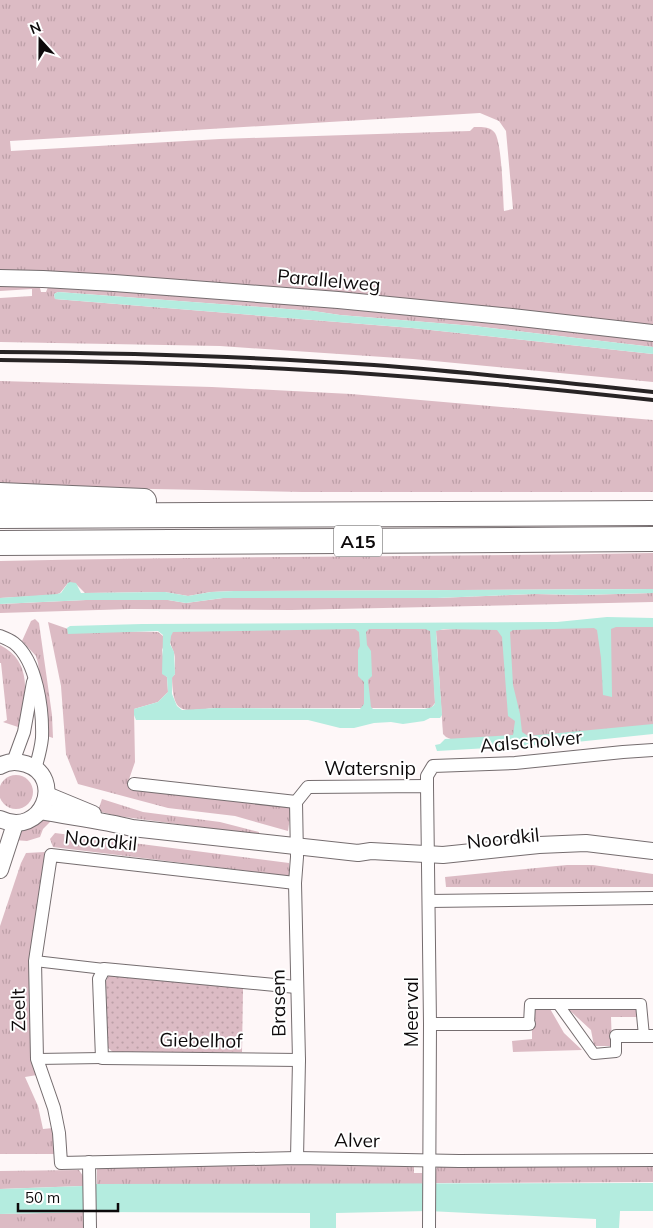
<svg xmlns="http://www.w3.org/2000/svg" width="653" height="1228" font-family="Mulish,sans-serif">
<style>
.grass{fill:url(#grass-tufts);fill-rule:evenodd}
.park{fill:url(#park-dots)}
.water{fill:#b4ecdf;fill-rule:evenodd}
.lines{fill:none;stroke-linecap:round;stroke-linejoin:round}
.pedestrian-casing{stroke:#756d6f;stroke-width:12}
.minor-casing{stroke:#756d6f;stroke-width:14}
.tertiary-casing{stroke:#756d6f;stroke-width:18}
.motorway-casing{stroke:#756d6f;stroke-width:26}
.pedestrian{stroke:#fff;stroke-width:10}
.minor{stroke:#fff;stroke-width:12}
.tertiary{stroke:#fff;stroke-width:16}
.motorway{stroke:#fff;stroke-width:24}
.rail{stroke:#282425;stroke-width:4}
.labels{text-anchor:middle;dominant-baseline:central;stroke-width:4;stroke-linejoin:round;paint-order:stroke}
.shield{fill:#fff;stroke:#565454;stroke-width:1}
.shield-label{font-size:18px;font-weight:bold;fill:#0d0a0b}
.street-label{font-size:19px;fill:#0d0a0b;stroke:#fff}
</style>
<defs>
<pattern id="grass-tufts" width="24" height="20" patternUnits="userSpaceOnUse" patternTransform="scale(1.25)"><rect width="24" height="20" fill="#dcbbc4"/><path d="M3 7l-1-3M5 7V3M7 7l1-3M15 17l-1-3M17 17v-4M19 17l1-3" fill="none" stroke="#bc9fa7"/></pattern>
<pattern id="park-dots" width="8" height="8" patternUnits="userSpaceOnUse" patternTransform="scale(1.25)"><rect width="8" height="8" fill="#dcbbc4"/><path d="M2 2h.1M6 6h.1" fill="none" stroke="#bc9fa7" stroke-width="1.8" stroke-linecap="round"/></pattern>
</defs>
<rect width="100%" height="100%" fill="#fef7f8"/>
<g class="grass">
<path d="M0,0H653V327L0,272ZM480,113L499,121L506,131L513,209L504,211C503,196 502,144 495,133C490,126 481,127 474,127L470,131L220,139L11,151L10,141Z"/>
<path d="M0,284H35L40,288L41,292H46L48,287L230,298L653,339V347L474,326L340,315L313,311L58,292L54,294L55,299L412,328L653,354V382L413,359L220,346L0,342V298L32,296V289L0,291Z"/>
<path d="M0,381L212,387L351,394L653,420V492H302L0,486Z"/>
<path d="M653,553V589L234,591L211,592L188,596L165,592L85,593L75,583H68L60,593L55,595L0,598V561C218,556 435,557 653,553Z"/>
<path d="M653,593V602L291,610L131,609L0,613V604L86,600H168L186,603L223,598H437L535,594L581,595Z"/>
<path d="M35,619L39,623L52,715L53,738L47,736L38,663L36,656L22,641L31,621Z"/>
<path d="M48,622L71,630L158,632L163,636L164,645L162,650L166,676L167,677L168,692L158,702L134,709L135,762L127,785L288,807L291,810L288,831L235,816L168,808L78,784L66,754L61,686Z"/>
<path d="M653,624V730L453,740L446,737L443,734L436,630L507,626Z"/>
<path d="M390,628L432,629L435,703L431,708H217C183,710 173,718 172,677L175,674C174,668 176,659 174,653C171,644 167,640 173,630Z"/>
<path d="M0,645C34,662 25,697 21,728L3,722L7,720L1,663H0Z"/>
<circle cx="16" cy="792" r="17"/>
<path d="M102,799L143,812L220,822L259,832V835L117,816L98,811Z"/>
<path d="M46,818L51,821L43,829L40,837L27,841L14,840L19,830Z"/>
<path d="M55,833L289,863V876L53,847L50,839Z"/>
<path d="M45,852L34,946L37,1075L25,1077L38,1106L43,1129L53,1128L55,1154H0V926L21,863L26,853Z"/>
<path d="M567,865H593L653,874V887H446L445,877Z"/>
<path d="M549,1007L564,1033L582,1050L513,1052L512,1041L532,1039V1008Z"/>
<path d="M566,1007L638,1009L637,1017H611L612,1046H594L591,1030Z"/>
<path d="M653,1164V1182L435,1183C434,1176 433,1170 439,1166Z"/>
<path d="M101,1165H414V1173H422V1184H97V1169Z"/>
<path d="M79,1170L83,1176V1186L0,1189V1171Z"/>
<path d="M83,1212L85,1228H0V1214Z"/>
</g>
<path class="park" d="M109,975L243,988L242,1052L114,1053L107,1047L106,981Z"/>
<g class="water">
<path d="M58,292L313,311L340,315L474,326L653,347V354L412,328L55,299L54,294Z"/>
<path d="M70,582L76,583L81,593L165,592L188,596L211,592L234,591L653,589V593L581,595L535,594L437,598H223L186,603L168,600H86L0,604V598L57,594L61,593L68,583Z"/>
<path d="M607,617L653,618V627H616L611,629L612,697L603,695L601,658L597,630L594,628L513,630L510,632L513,685L520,714L522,732L528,736L653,724V734L557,744L437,751L435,745L440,744L445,739L513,735L515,721L508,716L502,637L497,630L444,629L436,631L442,715L440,718H430L424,721L403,724L391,722L374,723L354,728H340L308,720H136L134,715V709L158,702L168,692L167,677L162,674L163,635L158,631L68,634L67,628L70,626L142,624L557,622ZM355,629L359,632L360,646L358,650V676L364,682V704L360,709L217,708L182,710L177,706L172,694V678L175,674L174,652L170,644L171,636L173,632ZM369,629H425L430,631L435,703C433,708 429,708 424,709H373L371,707L368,680L372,676L371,651L367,645L366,632Z"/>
<path d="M653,1183V1211H620L619,1228H596V1219L428,1211L336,1213V1228H310V1213L96,1212L0,1214V1189L83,1186L97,1184Z"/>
</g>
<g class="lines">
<defs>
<g id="pedestrian">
<path d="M35,961L104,969"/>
<path d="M558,1004L594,1054L616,1052V1036"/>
<path d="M529,1024L530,1004H641L644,1036"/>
<path d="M37,1059L102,1058"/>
</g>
<g id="minor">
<path d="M0,636C5,638 10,640 14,643C37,661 43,710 42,738C41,748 38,759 35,769"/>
<path d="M13,762L24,732L33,682"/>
<path d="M134,784L296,802"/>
<path d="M427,786V776L433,766L515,763L623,752L653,750"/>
<path d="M295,883L51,855L35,961L37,1059L54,1108L59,1133L61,1163L297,1158L459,1161L653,1160"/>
<path d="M429,901L653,898"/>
<path d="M296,987L104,969L99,979L102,1058L299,1060"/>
<path d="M430,1024H529"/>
<path d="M616,1036H653"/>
<path d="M297,1158L299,1060L295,883L297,857L296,802L308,787L427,786L430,1024L429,1228"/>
<path d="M89,1162L90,1228"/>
</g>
<g id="tertiary">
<path d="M0,278L43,279L114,283L338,300L512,317L653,333"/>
<path d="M0,766C8,761 17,761 26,764C66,777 42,839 0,819"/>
<path d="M47,795L93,814"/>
<path d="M40,811C71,817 102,820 132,828L358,853L371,851L443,855L539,845L586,843L653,851"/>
<path d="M0,870L15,824"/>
</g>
<g id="motorway">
<path d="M0,495L144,501"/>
<path d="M0,516L653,513"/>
<path d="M0,543L653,539"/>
</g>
</defs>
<use href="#pedestrian" class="pedestrian-casing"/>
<use href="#minor" class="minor-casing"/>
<use href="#tertiary" class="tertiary-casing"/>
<use href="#motorway" class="motorway-casing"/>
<use href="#pedestrian" class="pedestrian"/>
<use href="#minor" class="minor"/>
<use href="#tertiary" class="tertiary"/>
<use href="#motorway" class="motorway"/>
<g class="rail">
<path d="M0,352C125,353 250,356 374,365C467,372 560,382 653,392"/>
<path d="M0,360C83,361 166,363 250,367C384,373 519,385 653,400"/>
</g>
</g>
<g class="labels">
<rect class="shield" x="334" y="525.5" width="48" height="31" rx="4"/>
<g class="shield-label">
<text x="358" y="541">A15</text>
</g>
<g class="street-label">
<text transform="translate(329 280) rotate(5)">Parallelweg</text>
<text transform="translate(531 741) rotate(-5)">Aalscholver</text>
<text x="370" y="768">Watersnip</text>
<text transform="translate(503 838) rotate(-6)">Noordkil</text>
<text transform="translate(101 840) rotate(6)">Noordkil</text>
<text transform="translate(278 1003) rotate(-91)">Brasem</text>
<text transform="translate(18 1010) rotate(-91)">Zeelt</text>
<text transform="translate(411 1012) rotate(-90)">Meerval</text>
<text transform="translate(201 1040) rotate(1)">Giebelhof</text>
<text transform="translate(357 1140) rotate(1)">Alver</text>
</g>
</g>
<g transform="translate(40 40) rotate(339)" stroke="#ffffff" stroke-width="4" paint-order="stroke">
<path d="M0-4L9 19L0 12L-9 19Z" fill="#0d0a0b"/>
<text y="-8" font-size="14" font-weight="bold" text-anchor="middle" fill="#0d0a0b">N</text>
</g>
<path d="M18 1203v8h100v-8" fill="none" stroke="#0d0a0b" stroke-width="2.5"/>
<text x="25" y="1203" font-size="15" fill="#0d0a0b" stroke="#ffffff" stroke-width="4" paint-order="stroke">50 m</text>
</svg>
